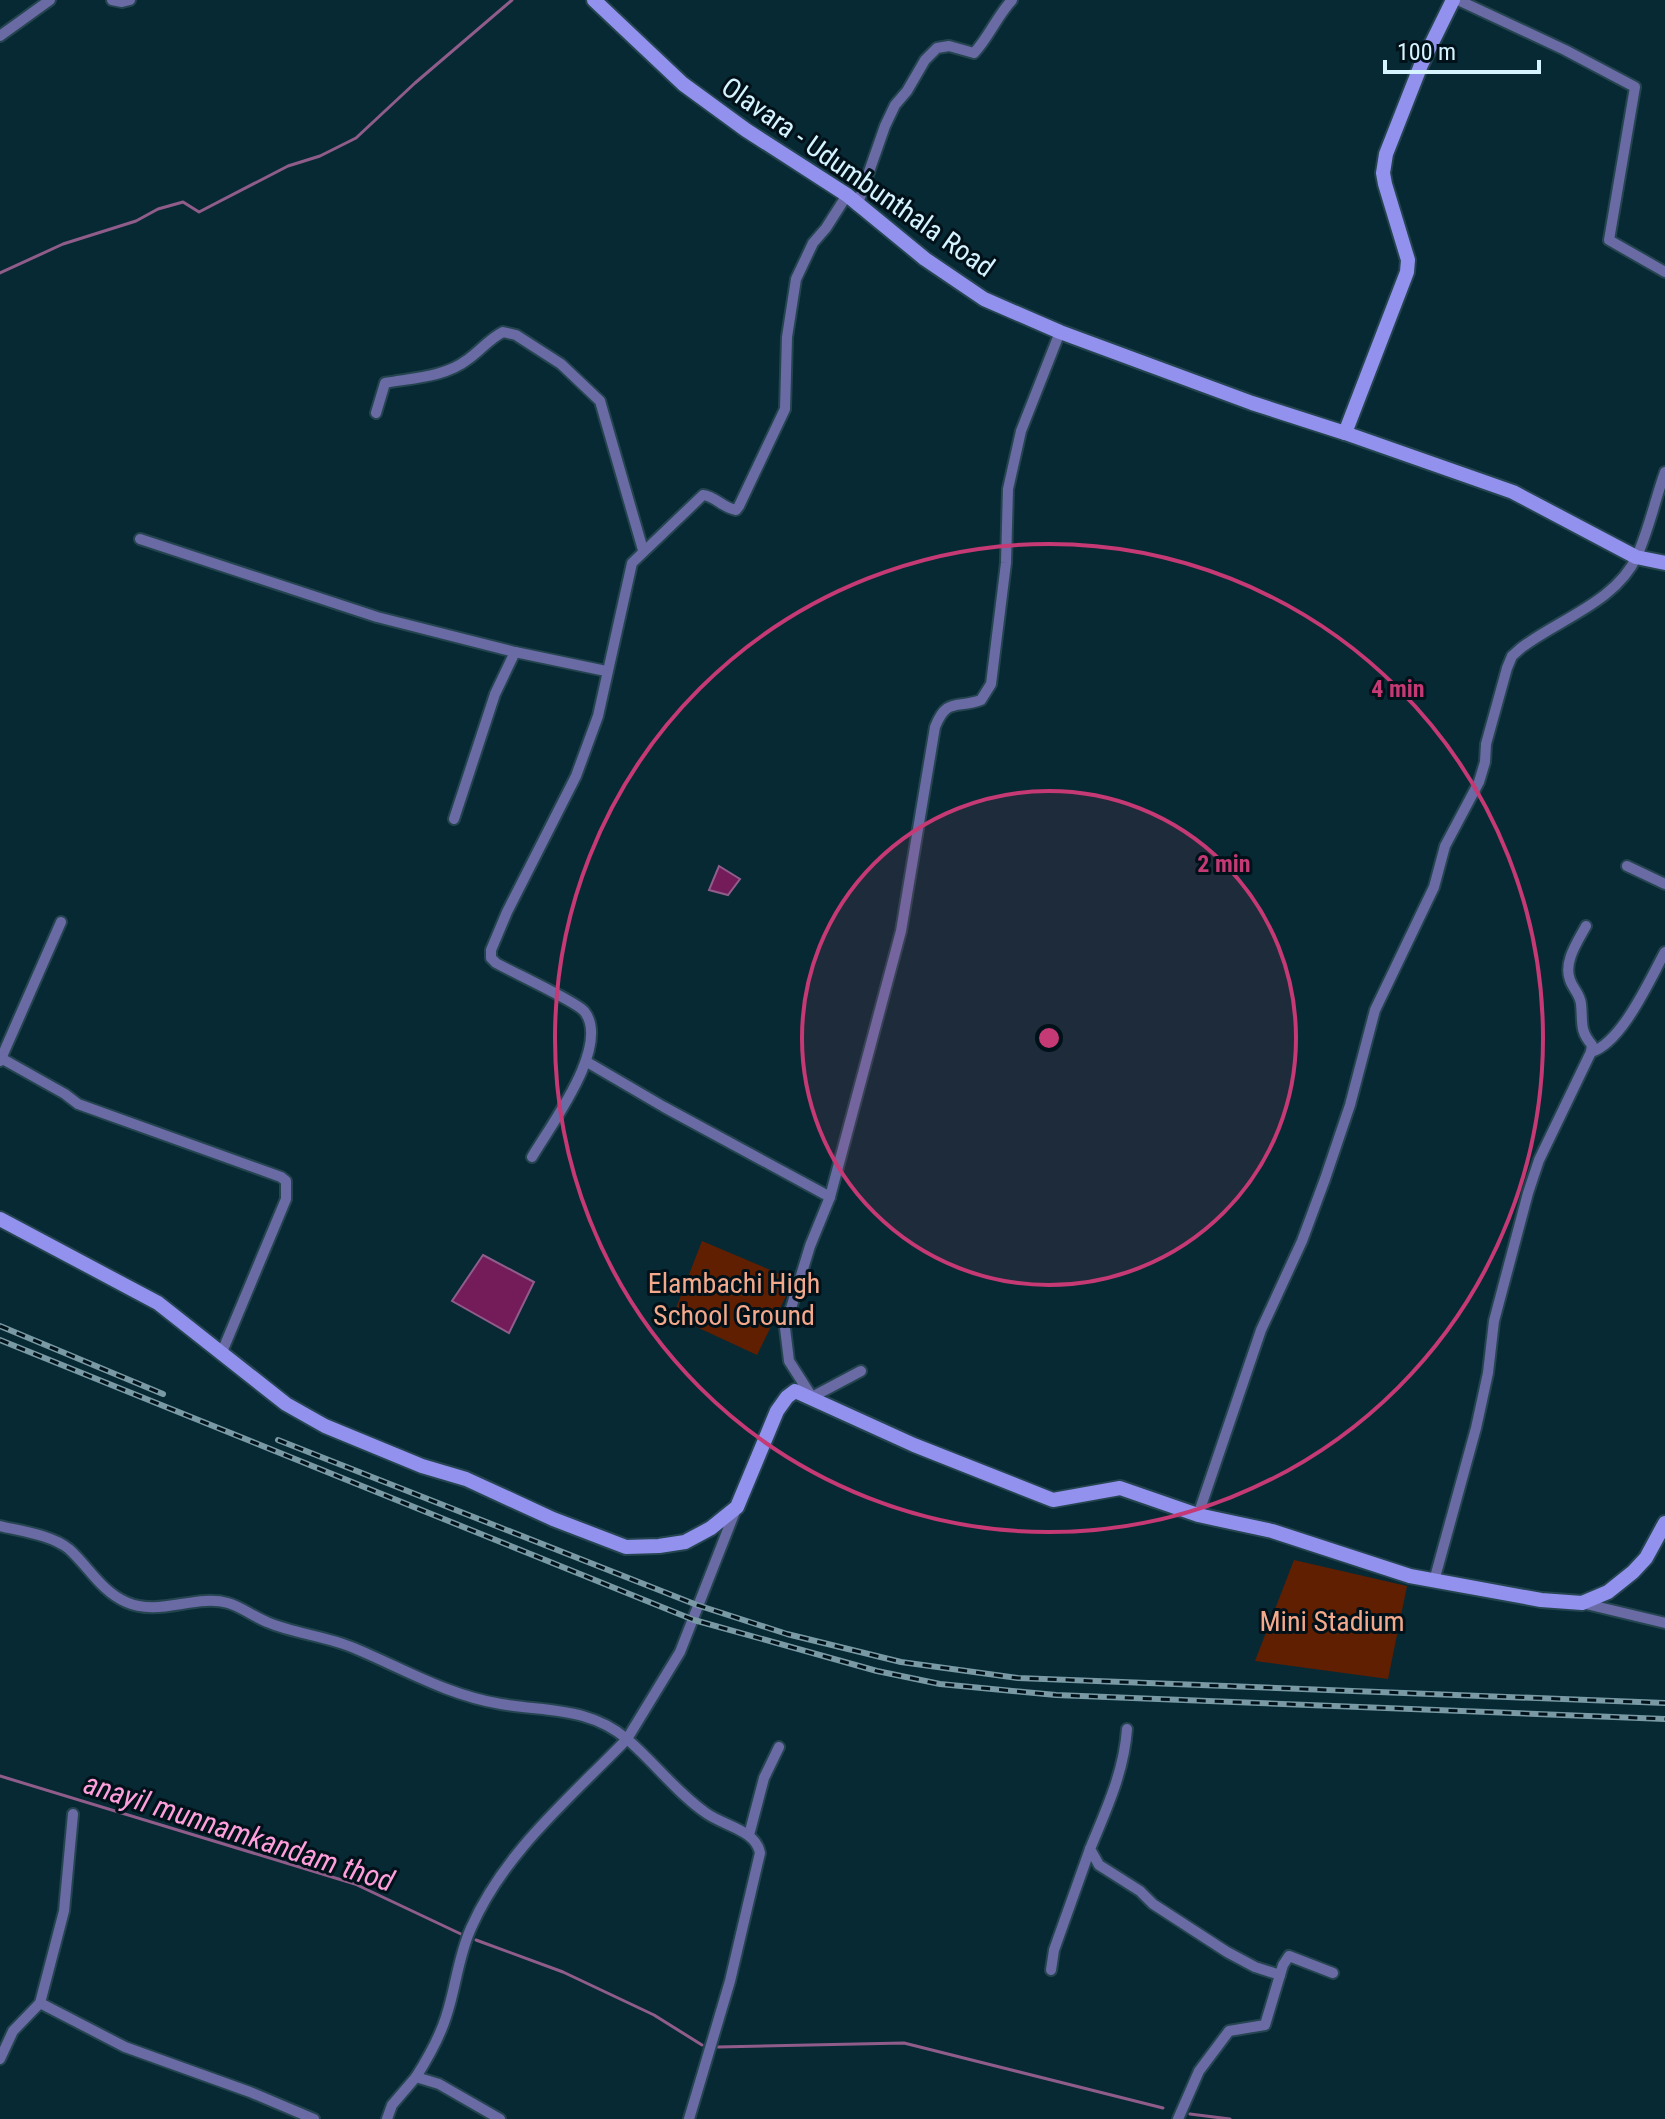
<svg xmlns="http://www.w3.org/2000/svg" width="1665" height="2119" font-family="'Roboto Condensed',sans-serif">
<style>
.green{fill:#601f00}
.water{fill:#731c59;stroke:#905d8b;stroke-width:2}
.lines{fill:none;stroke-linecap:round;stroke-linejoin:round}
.stream{stroke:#905d8b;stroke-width:3}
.minor-casing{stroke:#244550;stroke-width:14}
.secondary-casing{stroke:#244550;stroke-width:18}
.minor{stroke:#6a6ba4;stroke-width:10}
.secondary{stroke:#9292ee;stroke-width:14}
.rail-casing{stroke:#799aa5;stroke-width:6}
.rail{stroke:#001119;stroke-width:3;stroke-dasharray:9;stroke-linecap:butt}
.ring{fill:none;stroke:#c53974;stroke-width:4}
.labels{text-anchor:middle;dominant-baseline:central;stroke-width:6;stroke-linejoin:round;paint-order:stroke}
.street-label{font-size:28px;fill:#d5f4ff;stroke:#001119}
.park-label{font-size:28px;fill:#f5a98b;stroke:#001119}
.water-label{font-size:30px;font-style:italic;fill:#fe9fdb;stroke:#001119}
.centre{fill:#c53974;stroke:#001119;stroke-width:4}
.ring-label{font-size:24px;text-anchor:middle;font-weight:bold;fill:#c53974;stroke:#001119;stroke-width:6;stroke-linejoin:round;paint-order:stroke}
</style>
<rect width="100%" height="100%" fill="#072934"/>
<g class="green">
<path d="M702,1241L794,1280L757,1355L673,1316Z"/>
<path d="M1294,1560L1407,1586L1388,1679L1255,1661Z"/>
</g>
<g class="water">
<path d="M719,866L740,879L728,895L709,890Z"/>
<path d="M483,1255L534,1282L509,1333L452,1301Z"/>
</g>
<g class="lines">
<g class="stream">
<path d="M0,273L63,244L136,221L158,209L183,202L199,212L288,166L320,156L356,138L415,83L512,0"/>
<path d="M0,1776L355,1884L463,1935"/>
<path d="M476,1940L563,1972L654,2015L702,2045"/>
<path d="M718,2047L904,2043L1163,2108"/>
<path d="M1190,2114L1230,2119"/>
</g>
<defs>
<g id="minor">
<path d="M112,0L122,2L130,0"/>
<path d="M1458,0L1565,50L1635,87L1609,240L1665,272"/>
<path d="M0,36L50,0"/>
<path d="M857,206L885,126L895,105L907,91L925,60L937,48L949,46L974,53C989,37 997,16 1012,0"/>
<path d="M376,413L385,383C412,378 445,377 467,360C480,351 489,339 503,332L516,335L561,364L600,401L643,550"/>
<path d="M140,539L377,617L515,652L606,671"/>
<path d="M454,819L495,694L515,652"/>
<path d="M1627,866L1665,884"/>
<path d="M1591,1052C1622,1043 1650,979 1665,952"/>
<path d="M1,1058L65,1094L78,1104L281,1177L286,1181V1199L222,1352"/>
<path d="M0,1061L61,922"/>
<path d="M587,1062L664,1107L830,1197"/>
<path d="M532,1157C550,1126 612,1045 584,1011C575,1001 512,972 496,963L491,958V950L507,912L576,776L598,716L632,563L703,495C715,496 723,508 736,510L739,506L785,409L787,337L796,279L813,243L826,228L847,195"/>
<path d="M861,1371L812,1397L789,1361L785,1328L810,1246L830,1197L901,931L935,727C947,697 956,709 981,700L991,684L1006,563L1008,489L1021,431L1060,332"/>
<path d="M1198,1515L1261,1330L1302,1241L1325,1179L1350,1105L1375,1010L1434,887L1445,846L1479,782L1485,762L1486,744L1507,668L1512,656L1521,648C1559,619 1616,602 1637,556C1649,529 1655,500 1665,472"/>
<path d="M0,1526C21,1531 52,1535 69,1549C89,1567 101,1591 126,1602C159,1617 195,1594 228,1603C242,1607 254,1617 267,1622C295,1634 326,1636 354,1648C404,1669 447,1695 501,1704C548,1712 589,1707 627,1739C570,1798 505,1851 471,1928C458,1957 456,1987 446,2017C439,2039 428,2058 416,2077"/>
<path d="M1434,1581L1476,1428L1488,1373L1494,1321L1528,1193L1539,1160L1591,1052L1592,1045C1579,1030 1583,1022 1581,1004C1580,994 1573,989 1570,980C1563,962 1578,941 1586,926"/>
<path d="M1582,1603L1665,1623"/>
<path d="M1127,1729C1124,1772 1106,1810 1090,1849L1099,1865L1140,1891L1153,1904L1227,1952L1255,1967L1280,1975"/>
<path d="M749,1835L764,1778L779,1747"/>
<path d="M1051,1970L1054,1950L1090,1849"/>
<path d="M40,2003L125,2047L250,2092L314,2119"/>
<path d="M0,2059L13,2031L40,2003L64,1911L73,1814"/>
<path d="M387,2119L392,2105L416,2077L439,2084L500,2119"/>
<path d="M689,2119L730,1981L760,1853C756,1830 724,1826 706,1813C676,1792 655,1763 627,1739L680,1652L736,1509"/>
<path d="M1178,2119L1199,2071L1229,2031L1265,2025L1283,1965L1289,1956L1333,1973"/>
</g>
<g id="secondary">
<path d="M594,0L683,84L746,130L847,195L925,259L984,299L1060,332L1252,403L1345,433L1513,492L1636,557L1665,563"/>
<path d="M1345,433L1407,272L1408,260L1385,184L1383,173L1386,154L1421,65L1453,0"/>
<path d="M0,1219L158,1303L286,1404L325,1426L422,1466L466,1479L553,1519L626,1547L659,1546L685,1542L711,1528L737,1507L777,1411L787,1397L795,1391L914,1445L1053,1500L1120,1488L1198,1515L1272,1531L1410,1576L1541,1600L1582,1603L1608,1592L1633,1572L1646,1558L1665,1523"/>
</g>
</defs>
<use href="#minor" class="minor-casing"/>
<use href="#secondary" class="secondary-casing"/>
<use href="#minor" class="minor"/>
<use href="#secondary" class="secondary"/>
<defs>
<g id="rail">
<path d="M0,1326L163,1394"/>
<path d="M0,1340L694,1620L877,1671L940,1684L1056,1695L1665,1719"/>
<path d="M278,1440L697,1605L787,1634L901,1662L1018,1678L1665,1703"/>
</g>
</defs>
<use href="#rail" class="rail-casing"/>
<use href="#rail" class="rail"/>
</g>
<circle cx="1049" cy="1038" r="247" fill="#c53974" fill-opacity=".12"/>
<g class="ring">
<circle cx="1049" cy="1038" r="247"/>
<circle cx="1049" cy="1038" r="494"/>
</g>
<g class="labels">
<g class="street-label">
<text transform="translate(858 177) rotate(35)">Olavara - Udumbunthala Road</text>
</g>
<g class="park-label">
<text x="734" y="1283">Elambachi High<tspan x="734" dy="32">School Ground</tspan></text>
<text x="1332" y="1621">Mini Stadium</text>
</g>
<g class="water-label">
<text transform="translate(239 1832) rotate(18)">anayil munnamkandam thod</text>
</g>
</g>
<circle cx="1049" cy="1038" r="12" class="centre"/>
<g class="ring-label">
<text x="1398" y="697">4 min</text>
<text x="1224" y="872">2 min</text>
</g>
<path d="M1385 60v12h154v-12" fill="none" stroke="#d5f4ff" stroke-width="4"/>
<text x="1397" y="60" font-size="24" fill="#d5f4ff" stroke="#001119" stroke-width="6" paint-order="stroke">100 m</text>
</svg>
